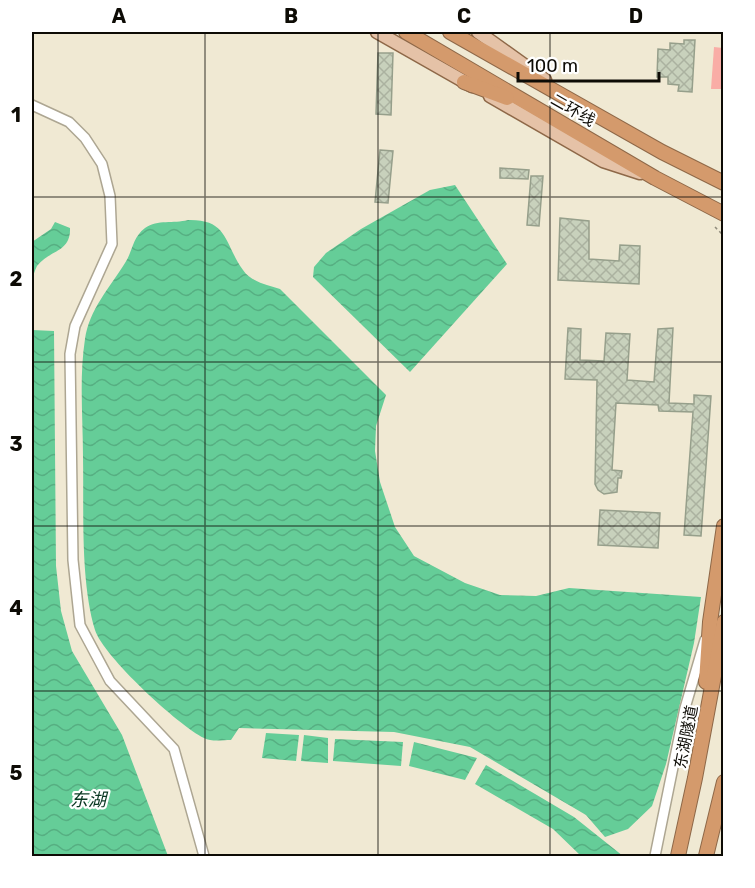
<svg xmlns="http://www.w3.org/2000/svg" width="755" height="888" font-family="Rubik,'Noto Sans SC',sans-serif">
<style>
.grass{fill:#f9ada6}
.water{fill:url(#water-waves)}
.building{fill:url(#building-cross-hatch);stroke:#969f8b;stroke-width:1.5}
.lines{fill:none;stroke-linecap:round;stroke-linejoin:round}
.minor-casing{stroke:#ada692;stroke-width:12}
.major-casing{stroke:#8e6848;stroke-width:15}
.highway-casing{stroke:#8e6848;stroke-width:16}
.path{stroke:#918d7d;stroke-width:1.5;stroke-dasharray:3 3;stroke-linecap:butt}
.minor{stroke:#fff;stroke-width:9}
.major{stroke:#e5c2a7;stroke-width:12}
.highway{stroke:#d49a6c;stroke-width:14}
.grid{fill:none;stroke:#0d0b05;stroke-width:1.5;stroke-opacity:0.55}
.labels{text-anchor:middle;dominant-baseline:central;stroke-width:4.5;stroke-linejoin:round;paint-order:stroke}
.street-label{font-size:16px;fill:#0d0b05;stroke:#fff}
.water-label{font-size:18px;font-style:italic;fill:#093722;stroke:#fff}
.neatline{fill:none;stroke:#0d0b05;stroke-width:2}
.grid-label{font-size:20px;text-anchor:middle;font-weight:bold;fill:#0d0b05}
</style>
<defs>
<pattern id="water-waves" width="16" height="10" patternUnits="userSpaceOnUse" patternTransform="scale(1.5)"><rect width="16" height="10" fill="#65cd98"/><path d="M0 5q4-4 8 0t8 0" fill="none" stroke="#56af82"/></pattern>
<pattern id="building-cross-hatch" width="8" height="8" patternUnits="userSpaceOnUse" patternTransform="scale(1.5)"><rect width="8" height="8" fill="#c8d1bc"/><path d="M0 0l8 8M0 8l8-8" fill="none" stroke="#abb2a0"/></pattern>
</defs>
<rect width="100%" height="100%" fill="#f0e9d3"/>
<path class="grass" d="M714,47L723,48V89H711Z"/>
<g class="water">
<path d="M455,185L507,264L410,372L313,277L314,267L326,253L361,229L430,190Z"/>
<path d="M188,220C229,219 224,244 243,270C251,282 267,285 280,289L386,395L376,426L375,451L380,482L395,527L414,556L465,583L500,595L536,596L569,588L701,597L694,643L666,764L652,806L628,829L605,837L586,815L470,747L394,732L239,728L231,740C223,740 211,742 204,738C179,726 103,656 95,630C80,580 84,510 83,457C83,419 79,378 85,339C89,310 110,287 125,263C133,251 132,238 145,228C158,219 173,224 188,220Z"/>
<path d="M55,222L70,228C71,253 49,250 37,266C35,270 33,276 32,280V242L51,229Z"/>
<path d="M32,330L54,331L56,566L61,611L72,651L122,735L168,856H32Z"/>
<path d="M266,733L299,735L296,761L262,758Z"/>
<path d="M304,735L328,738V763L301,761Z"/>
<path d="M335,739L403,742L401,766L333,761Z"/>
<path d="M414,742L477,758L465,780L409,766Z"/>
<path d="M486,765L574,817L623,856H581L553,829L475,784Z"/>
</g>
<g class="building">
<path d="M684,40H695L692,92L678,91L679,85L668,84V77H657L658,49L670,50V43L684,44Z"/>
<path d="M378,53H393L391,115L376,114Z"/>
<path d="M380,150L393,151L388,203L375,202Z"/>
<path d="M500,168L529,170L528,179L500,178Z"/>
<path d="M531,176H543L539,226L527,225Z"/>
<path d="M560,218L589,221V259L619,261L620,245L640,246L639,284L558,280Z"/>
<path d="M568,328L581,329L580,360L604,361L606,333L630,334L627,380L654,382L658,329L673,328L669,403L694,404V395L711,396L701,536L684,535L693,412L659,411L658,405L616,403L612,470L622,471L621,478H618L617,492L604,494L598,490L595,484L597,380L565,379Z"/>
<path d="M600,510L660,513L658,548L598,545Z"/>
</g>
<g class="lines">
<defs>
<g id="minor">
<path d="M32,105L69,122L85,138L102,164L110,196L112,244L75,326L70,354L73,560L80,625L110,681L174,749L204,856"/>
<path d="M655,856L685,708L705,640"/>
</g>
<g id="major">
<path d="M377,32L472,86"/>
<path d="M478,32L545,80"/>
<path d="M490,96L603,161L640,173"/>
</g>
<g id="highway">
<path d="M406,32L655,178L724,214"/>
<path d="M450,32L662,152L724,183"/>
<path d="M464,82L507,98"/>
<path d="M706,682L710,622L724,526"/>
<path d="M678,856L695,778L724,622"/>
<path d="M706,856L724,782"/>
</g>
</defs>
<use href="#minor" class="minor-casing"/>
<use href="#major" class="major-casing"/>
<use href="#highway" class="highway-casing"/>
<path class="path" d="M715,227L724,236"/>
<use href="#minor" class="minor"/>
<use href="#major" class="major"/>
<use href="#highway" class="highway"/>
</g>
<path class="grid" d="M205,32V856M378,32V856M550,32V856M32,197H724M32,362H724M32,526H724M32,691H724"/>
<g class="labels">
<g class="street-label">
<text transform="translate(573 110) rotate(30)">二环线</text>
<text transform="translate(686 737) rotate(-79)">东湖隧道</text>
</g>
<g class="water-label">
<text x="88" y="800">东湖</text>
</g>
</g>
<rect width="755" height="888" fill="none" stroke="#ffffff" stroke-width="66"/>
<path d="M518 72v9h141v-9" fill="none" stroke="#0d0b05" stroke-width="3"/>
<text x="527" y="72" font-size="18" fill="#0d0b05" stroke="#ffffff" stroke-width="4.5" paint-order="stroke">100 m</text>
<rect x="33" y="33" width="689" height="822" class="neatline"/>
<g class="grid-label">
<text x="119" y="23">A</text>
<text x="291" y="23">B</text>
<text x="464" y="23">C</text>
<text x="636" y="23">D</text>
<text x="16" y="122">1</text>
<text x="16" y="286">2</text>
<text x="16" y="451">3</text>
<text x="16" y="615">4</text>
<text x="16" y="780">5</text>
</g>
</svg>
